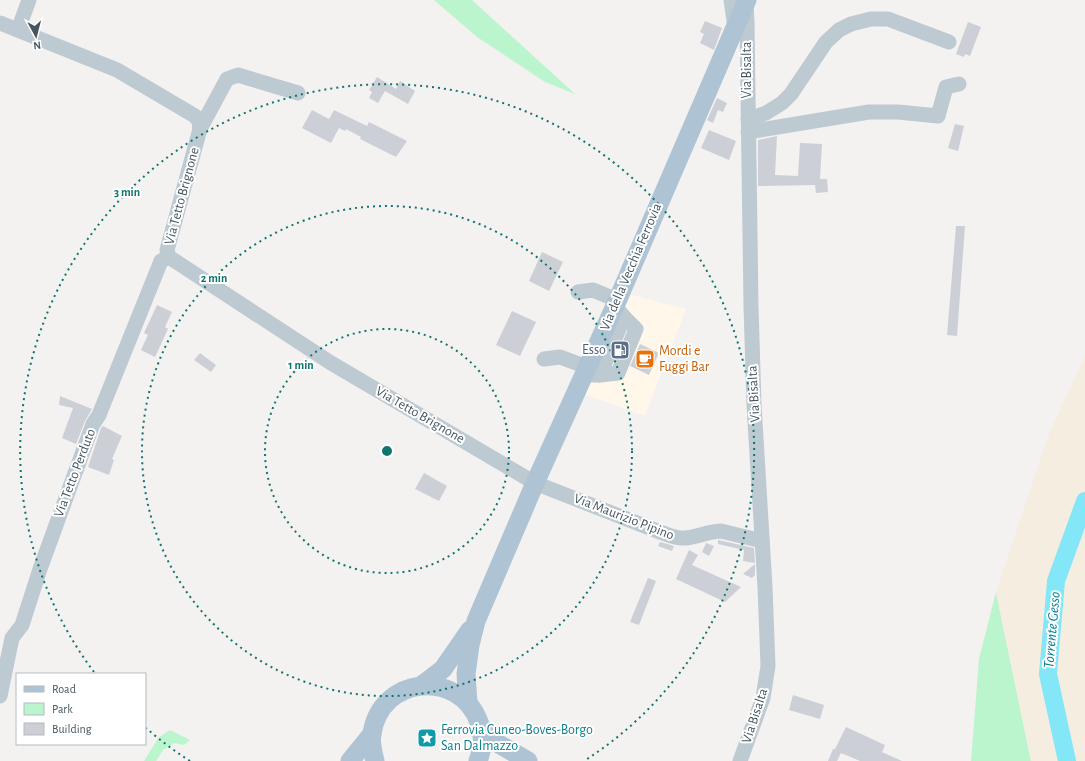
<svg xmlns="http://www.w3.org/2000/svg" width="1085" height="761" font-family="'Alegreya Sans',sans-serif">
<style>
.commercial{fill:#fef7ea}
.green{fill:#bbf5cd}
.sand{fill:#f6ede1}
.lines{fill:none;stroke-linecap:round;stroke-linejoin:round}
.river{stroke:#83e7f7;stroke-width:18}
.building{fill:#ccd0d6}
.minor{stroke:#bdcad2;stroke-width:15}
.major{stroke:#aec3d3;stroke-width:19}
.ring{fill:none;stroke:#0f766e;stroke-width:2;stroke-dasharray:2 4}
.labels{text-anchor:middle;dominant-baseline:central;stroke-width:4;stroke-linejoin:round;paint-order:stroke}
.street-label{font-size:14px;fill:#465661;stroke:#fff}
.service-label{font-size:14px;fill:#4e5e75;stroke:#fff;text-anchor:end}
.food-label{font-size:14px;fill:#c56008;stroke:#fff;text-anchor:start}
.culture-label{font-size:14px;fill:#0d838f;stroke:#fff;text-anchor:start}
.water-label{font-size:15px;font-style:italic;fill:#047d90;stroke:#fff}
.centre{fill:#0f766e;stroke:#fff;stroke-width:2}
.ring-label{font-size:12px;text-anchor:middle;font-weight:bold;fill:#0f766e;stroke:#fff;stroke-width:4;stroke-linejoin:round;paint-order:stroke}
</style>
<rect width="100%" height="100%" fill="#f4f1f1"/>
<path class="commercial" d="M628,294L686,309L645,416L584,394Z"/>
<g class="green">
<path d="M434,0H472L575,94L545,82L477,37Z"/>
<path d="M996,592L1031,761H971L979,659Z"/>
<path d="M170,730L190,740L184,745L174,743L163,750L156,761H144L159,737Z"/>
</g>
<path class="sand" d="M1085,356V761H1031L996,592L1049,434Z"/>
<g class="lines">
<path class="river" d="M1067,761L1048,674L1056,581L1085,501"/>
</g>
<g class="building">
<path d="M705,21L722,28L714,50L700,43L704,34L700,32Z"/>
<path d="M968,22L981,27L970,56L965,54L964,57L956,54Z"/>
<path d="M377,77L396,89L400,81L415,91L408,104L385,91L378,103L369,98L372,92L369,90Z"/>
<path d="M717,98L727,103L723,112L718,110L713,123L707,120Z"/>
<path d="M312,110L329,119L334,110L367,126L369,122L407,141L396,157L360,139L361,137L346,129L345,131L339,128L331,143L302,128Z"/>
<path d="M955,124L964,126L958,151L948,148Z"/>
<path d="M709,130L736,141L729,160L701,148Z"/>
<path d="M777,136L775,175L798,176L800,143L822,144L820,179H827L828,192L816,193L815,185L758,186V140Z"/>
<path d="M956,226H965L957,336L947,335Z"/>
<path d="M542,252L563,262L549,291L529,281Z"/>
<path d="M157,305L172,312L165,327L168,329L155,357L141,350L148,335L144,333Z"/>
<path d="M512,311L536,322L520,356L496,345Z"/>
<path d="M640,344L659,353L649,375L630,366Z"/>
<path d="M200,353L216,365L211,372L194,360Z"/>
<path d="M60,396L92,409L85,421L76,444L62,438L73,408L59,405Z"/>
<path d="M103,426L122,436L112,459L114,460L109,475L88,467L101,428Z"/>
<path d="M424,473L447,486L439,501L415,489Z"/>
<path d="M718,540L754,548L755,563L743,561L744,550L718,544Z"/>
<path d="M660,542L674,546L672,551L658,546Z"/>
<path d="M706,543L714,546L709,556L702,552Z"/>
<path d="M689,550L698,555L692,565L741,587L725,602L676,579Z"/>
<path d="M755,564V575L752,578L743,574Z"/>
<path d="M648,578L656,581L639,625L630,622Z"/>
<path d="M793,695L824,705L820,719L789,710Z"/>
<path d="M846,727L885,745L882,752L902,761H860L841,753L837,761H828L833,749H835Z"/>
</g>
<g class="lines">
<g class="minor">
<path d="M731,0L735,28"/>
<path d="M0,23L117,70L195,116L199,121L200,129L167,250L169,257L331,363L535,483L660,532C668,535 677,539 685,538C698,537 709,531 721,531L762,541"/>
<path d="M18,30L29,0"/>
<path d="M748,119L766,113L782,103L791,94L826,42L839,30L851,24L871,19H888L949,42"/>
<path d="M200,129L227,79L238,75L298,93"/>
<path d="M748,132L869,112H898L938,116L946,87L959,84"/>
<path d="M578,292L593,290L617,300"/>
<path d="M544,359L560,357L587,367"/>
<path d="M584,375H600L624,317L615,306"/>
<path d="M600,375L618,373L636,329L624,317"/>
<path d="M0,696L12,638L22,625L40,569L93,424L99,415L161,261L169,257"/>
<path d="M740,761L763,698L768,666L765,587L754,405L751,306L747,22L746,3"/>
</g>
<g class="major">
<path d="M422,685L443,669L470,630"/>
<path d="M468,703L466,674L470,645L476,621L535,483L615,306L747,0"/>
<path d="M481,728L492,740L528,761"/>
<path d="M350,761L372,734"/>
<path d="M375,761C373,752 370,743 372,734C380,676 459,668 479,722C484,734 483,749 478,761"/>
</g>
</g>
<g class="ring">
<circle cx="387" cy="451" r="122"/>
<circle cx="387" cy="451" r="245"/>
<path d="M190 761A367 367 0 0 1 146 728M94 672A367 367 0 1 1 584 761"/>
</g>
<defs>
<symbol id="fuel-square" viewBox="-11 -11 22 22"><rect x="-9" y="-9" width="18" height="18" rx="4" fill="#5c6f8a" stroke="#fff"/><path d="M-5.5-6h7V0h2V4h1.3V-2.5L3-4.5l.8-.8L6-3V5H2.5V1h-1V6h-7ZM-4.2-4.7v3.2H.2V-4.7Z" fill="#fff"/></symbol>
<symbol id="cafe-square" viewBox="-11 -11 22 22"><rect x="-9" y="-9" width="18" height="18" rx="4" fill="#e8710a" stroke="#fff"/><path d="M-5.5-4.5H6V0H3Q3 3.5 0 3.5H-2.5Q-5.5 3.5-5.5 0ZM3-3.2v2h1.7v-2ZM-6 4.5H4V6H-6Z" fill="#fff"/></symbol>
<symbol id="sight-square" viewBox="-11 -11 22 22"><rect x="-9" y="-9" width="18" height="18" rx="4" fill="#0f9aa8" stroke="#fff"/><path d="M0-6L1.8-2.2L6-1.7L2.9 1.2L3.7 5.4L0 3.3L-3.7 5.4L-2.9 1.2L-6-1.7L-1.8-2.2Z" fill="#fff"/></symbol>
</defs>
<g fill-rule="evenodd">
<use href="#fuel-square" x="609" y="339" width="22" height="22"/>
<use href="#cafe-square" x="634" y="348" width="22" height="22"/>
<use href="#sight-square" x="416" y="727" width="22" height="22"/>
</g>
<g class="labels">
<g class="street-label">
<text transform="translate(747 70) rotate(-90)">Via Bisalta</text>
<text transform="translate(182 196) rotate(-75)">Via Tetto Brignone</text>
<text transform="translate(631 267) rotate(-67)">Via della Vecchia Ferrovia</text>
<text transform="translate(754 394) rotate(-93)">Via Bisalta</text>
<text transform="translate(420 415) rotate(30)">Via Tetto Brignone</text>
<text transform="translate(75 473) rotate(-69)">Via Tetto Perduto</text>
<text transform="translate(624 517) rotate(21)">Via Maurizio Pipino</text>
<text transform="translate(755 716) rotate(-72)">Via Bisalta</text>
</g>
<g class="service-label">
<text x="606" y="350">Esso</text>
</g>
<g class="food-label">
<text x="659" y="351">Mordi e<tspan x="659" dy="16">Fuggi Bar</tspan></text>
</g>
<g class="culture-label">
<text x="441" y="730">Ferrovia Cuneo-Boves-Borgo<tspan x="441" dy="16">San Dalmazzo</tspan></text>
</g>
<g class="water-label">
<text transform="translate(1052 630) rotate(-85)">Torrente Gesso</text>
</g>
</g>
<circle cx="387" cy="451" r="6" class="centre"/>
<g class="ring-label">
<text x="127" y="196">3 min</text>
<text x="214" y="282">2 min</text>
<text x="301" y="369">1 min</text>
</g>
<rect x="16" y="673" width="130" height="72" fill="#ffffff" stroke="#b5bbc0"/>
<rect x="24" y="686" width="20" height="6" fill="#aec3d3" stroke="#b5bbc0"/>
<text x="52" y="693" font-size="12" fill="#465661">Road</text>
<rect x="24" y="703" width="20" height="12" fill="#bbf5cd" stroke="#b5bbc0"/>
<text x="52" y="713" font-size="12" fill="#465661">Park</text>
<rect x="24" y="723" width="20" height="12" fill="#ccd0d6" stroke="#b5bbc0"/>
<text x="52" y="733" font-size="12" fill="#465661">Building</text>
<g transform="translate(36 36) rotate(173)" stroke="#ffffff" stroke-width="3" paint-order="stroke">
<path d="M0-3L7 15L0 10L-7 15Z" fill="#465661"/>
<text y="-6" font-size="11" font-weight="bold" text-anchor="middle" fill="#465661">N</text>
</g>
</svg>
